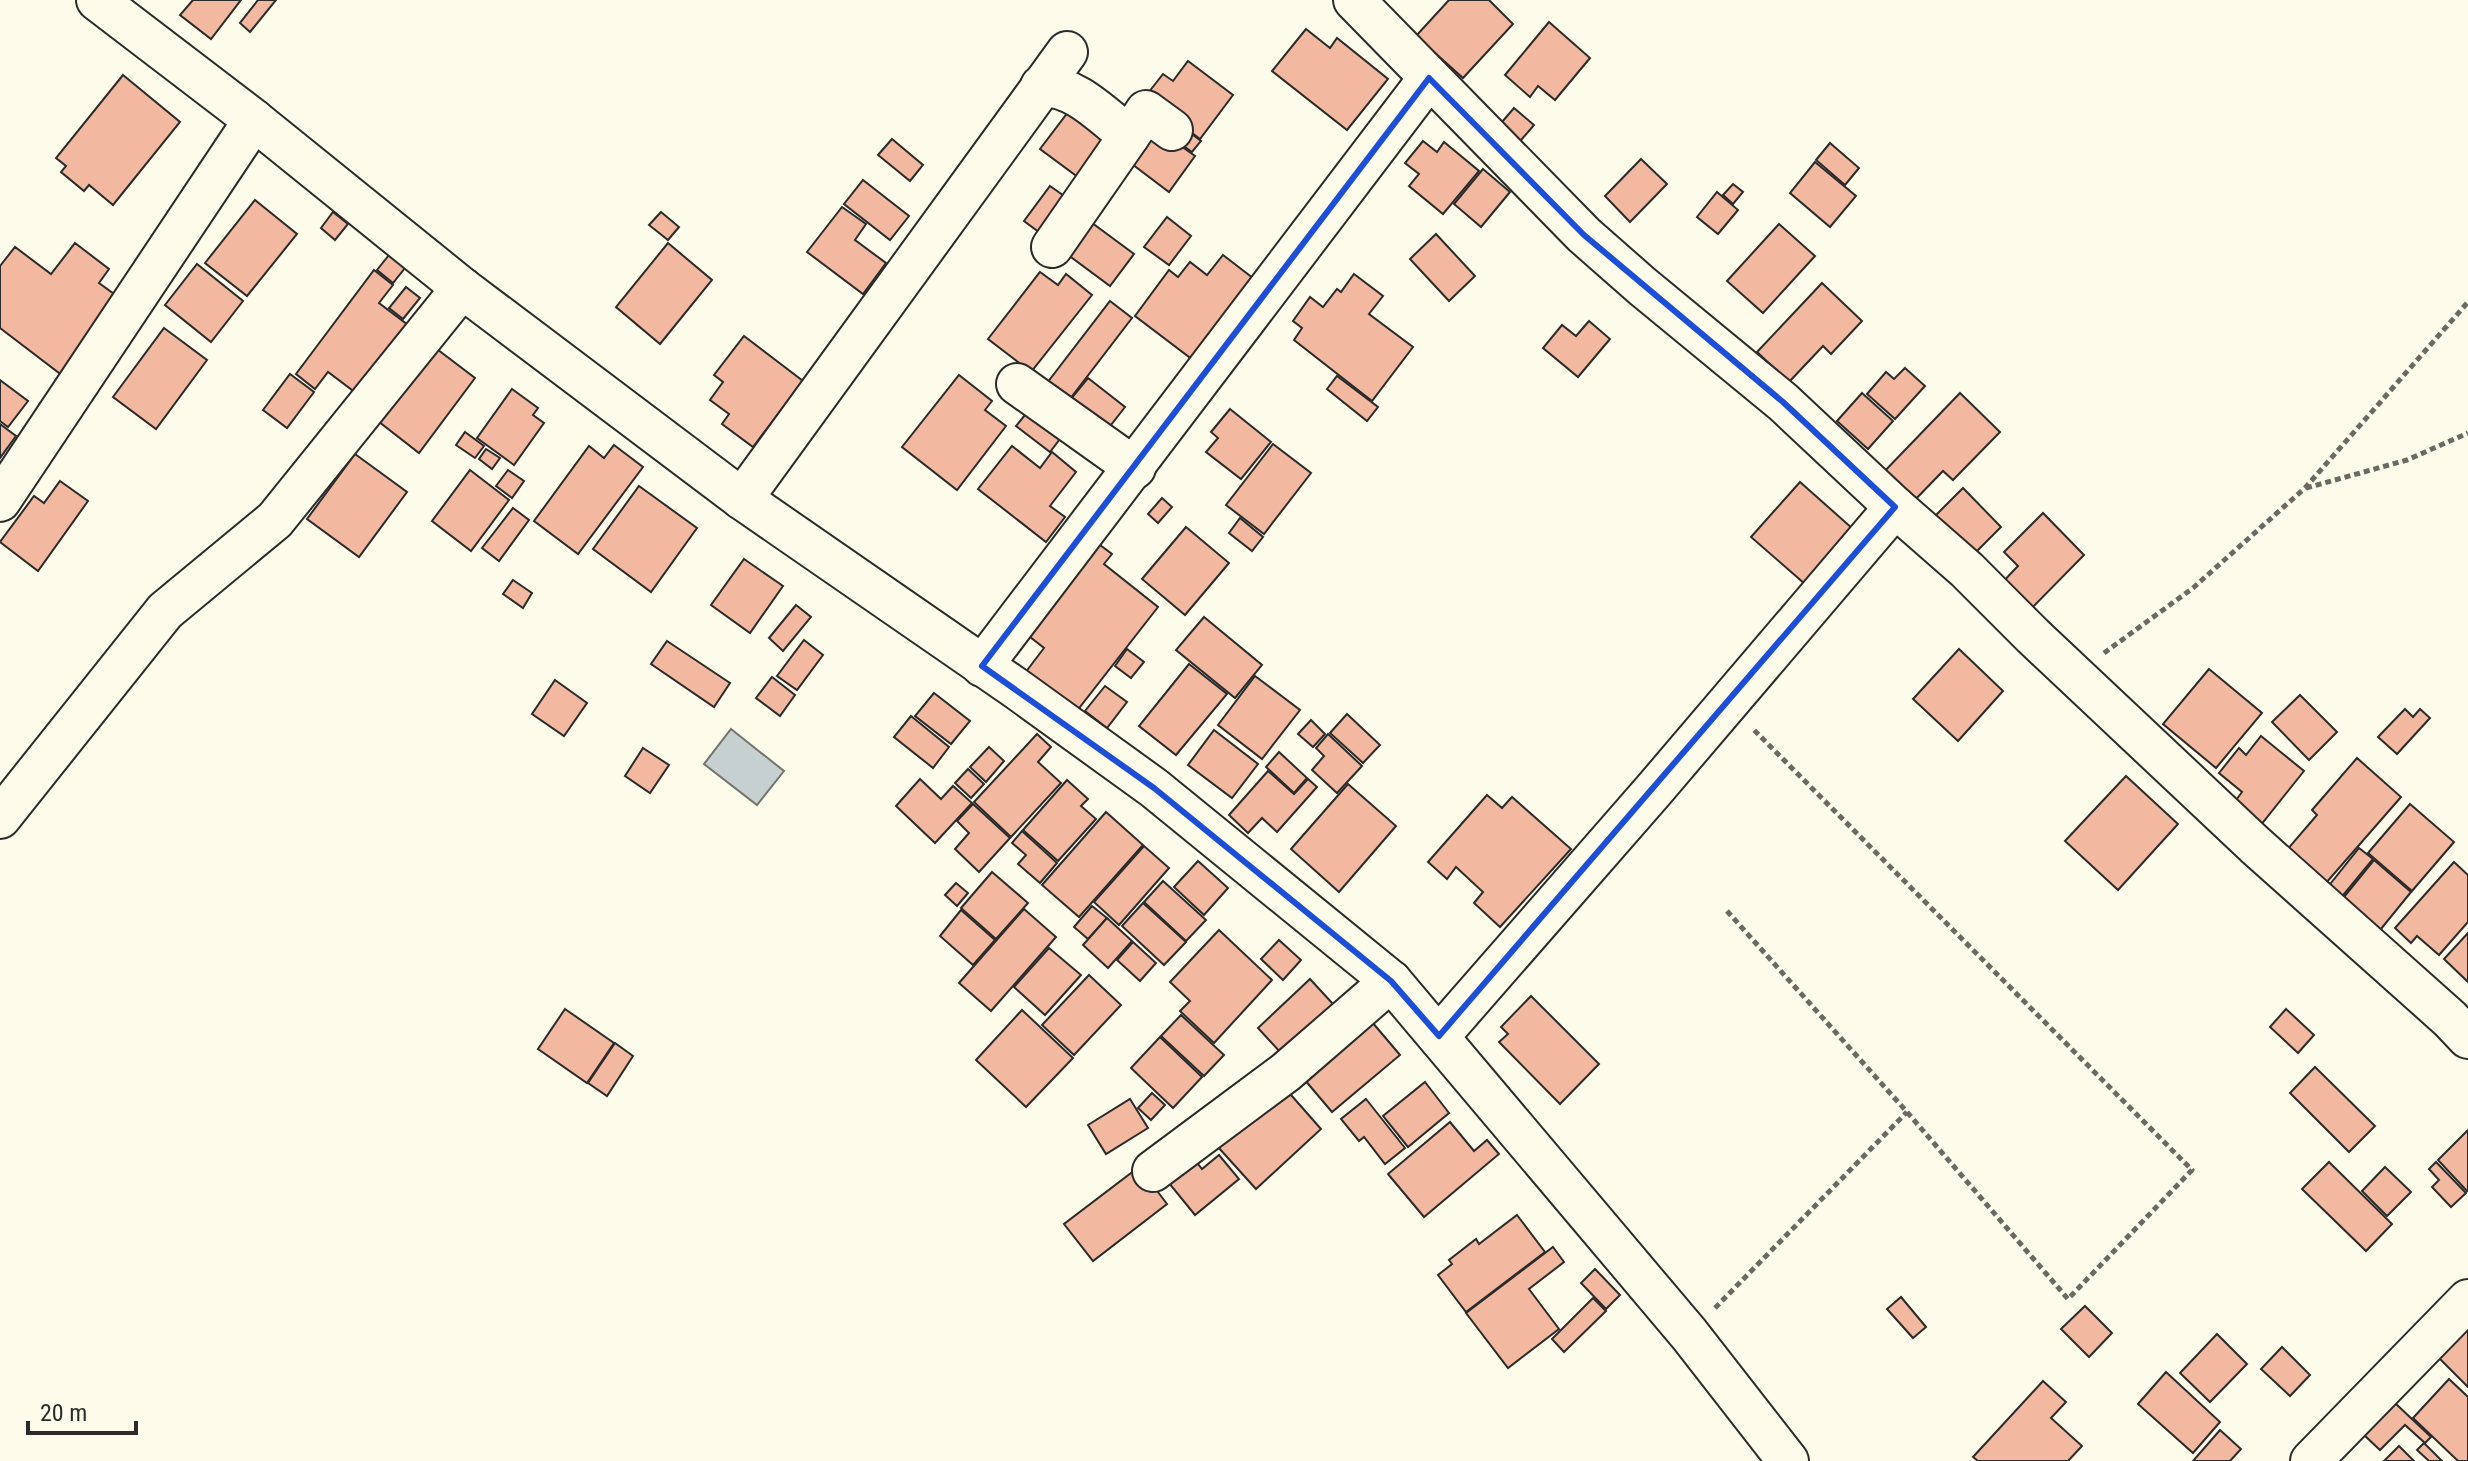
<svg xmlns="http://www.w3.org/2000/svg" width="2468" height="1461" font-family="'Roboto Condensed',sans-serif">
<style>
.water{fill:#c7d0d0;stroke:#74746e;stroke-width:2}
.building{fill:#f2b8a0;stroke:#2b2b2b;stroke-width:2}
.lines{fill:none;stroke-linecap:round;stroke-linejoin:round}
.minor-casing{stroke:#2b2b2b;stroke-width:44}
.path{stroke:#6a6964;stroke-width:5;stroke-dasharray:6 4;stroke-linecap:butt}
.minor{stroke:#fdfbea;stroke-width:40}
.marked{fill:none;stroke:#1d4ed8;stroke-width:6;stroke-linejoin:round}
</style>
<rect width="100%" height="100%" fill="#fdfbea"/>
<path class="water" d="M731,729L784,771L757,805L704,764Z"/>
<g class="building">
<path d="M193,0H241L211,39L180,15Z"/>
<path d="M258,0H276L250,32L240,23Z"/>
<path d="M1449,0H1489L1513,24L1463,78L1416,36Z"/>
<path d="M1549,22L1590,58L1555,100L1538,86L1530,97L1505,75Z"/>
<path d="M1306,29L1330,48L1337,38L1388,79L1347,130L1272,71Z"/>
<path d="M1188,61L1233,95L1200,139L1145,97L1163,74L1173,81Z"/>
<path d="M123,75L180,122L113,205L89,185L84,191L61,172L66,166L56,158Z"/>
<path d="M1072,107L1118,141L1086,183L1040,149Z"/>
<path d="M1514,108L1534,125L1516,146L1496,129Z"/>
<path d="M1149,123L1195,156L1169,192L1124,158Z"/>
<path d="M1184,128L1201,141L1192,152L1175,140Z"/>
<path d="M892,139L923,165L910,181L878,155Z"/>
<path d="M1423,141L1437,152L1444,142L1479,171L1443,214L1409,186L1419,174L1405,163Z"/>
<path d="M1830,143L1859,168L1845,185L1816,160Z"/>
<path d="M1641,159L1667,184L1630,222L1605,196Z"/>
<path d="M1815,162L1856,196L1830,227L1790,193Z"/>
<path d="M1483,169L1510,192L1481,227L1454,204Z"/>
<path d="M863,180L909,216L890,240L844,204Z"/>
<path d="M1733,184L1743,192L1733,204L1723,195Z"/>
<path d="M1050,186L1077,205L1051,241L1024,221Z"/>
<path d="M1717,192L1738,210L1718,234L1697,217Z"/>
<path d="M255,200L297,234L247,296L205,263Z"/>
<path d="M842,207L866,224L855,240L886,263L863,294L807,252Z"/>
<path d="M333,212L348,224L335,240L321,228Z"/>
<path d="M661,212L679,227L668,240L649,225Z"/>
<path d="M1080,214L1134,254L1110,286L1056,246Z"/>
<path d="M1167,217L1191,236L1169,265L1144,247Z"/>
<path d="M1779,224L1815,256L1763,313L1727,281Z"/>
<path d="M1436,234L1475,276L1449,301L1410,259Z"/>
<path d="M75,243L109,269L99,283L121,299L63,376L0,328V266L15,247L51,274Z"/>
<path d="M668,243L712,280L660,344L616,307Z"/>
<path d="M389,255L405,268L393,283L377,270Z"/>
<path d="M1223,255L1258,282L1197,363L1135,316L1169,270L1178,277L1190,262L1207,275Z"/>
<path d="M197,264L243,301L211,342L165,305Z"/>
<path d="M374,270L393,285L379,303L408,325L356,393L328,372L315,389L296,374Z"/>
<path d="M1040,272L1058,285L1066,274L1092,295L1031,372L988,339Z"/>
<path d="M1354,274L1383,296L1369,314L1413,347L1372,401L1294,340L1302,328L1293,321L1310,297L1323,307L1337,289L1341,292Z"/>
<path d="M1822,283L1862,321L1831,354L1823,346L1789,382L1757,352Z"/>
<path d="M406,287L420,298L403,319L389,308Z"/>
<path d="M1110,301L1132,318L1066,404L1044,387Z"/>
<path d="M1589,321L1610,339L1578,377L1543,348L1562,325L1576,336Z"/>
<path d="M164,328L207,360L156,429L113,397Z"/>
<path d="M744,336L803,381L753,447L722,424L729,414L710,400L723,382L714,375Z"/>
<path d="M425,340L475,378L419,453L369,414Z"/>
<path d="M1905,368L1925,386L1895,419L1867,394L1886,372L1894,379Z"/>
<path d="M290,374L314,392L287,428L263,410Z"/>
<path d="M959,375L992,401L985,410L1006,426L957,490L902,447Z"/>
<path d="M1337,376L1378,407L1367,421L1327,389Z"/>
<path d="M1088,378L1125,407L1107,430L1070,400Z"/>
<path d="M0,380L28,401L8,427L0,421Z"/>
<path d="M512,389L538,408L533,415L544,423L514,465L477,438Z"/>
<path d="M1862,393L1893,421L1868,449L1837,421Z"/>
<path d="M1960,393L2000,432L1953,480L1943,471L1908,507L1878,478Z"/>
<path d="M1033,405L1066,431L1050,452L1016,426Z"/>
<path d="M1230,409L1271,442L1241,479L1206,452L1218,438L1211,432Z"/>
<path d="M0,424L16,436L0,458Z"/>
<path d="M465,432L484,446L475,458L456,445Z"/>
<path d="M1273,444L1311,473L1264,534L1226,505Z"/>
<path d="M614,445L643,467L578,554L534,521L589,446L604,458Z"/>
<path d="M1012,446L1040,468L1052,452L1076,472L1050,506L1065,517L1046,542L978,489Z"/>
<path d="M486,449L500,458L492,469L479,459Z"/>
<path d="M355,454L407,492L359,557L307,519Z"/>
<path d="M470,470L509,500L471,551L432,521Z"/>
<path d="M508,470L524,481L512,498L496,486Z"/>
<path d="M60,481L88,501L38,571L0,542L34,496L44,503Z"/>
<path d="M1800,482L1853,529L1805,584L1751,537Z"/>
<path d="M639,486L697,528L651,592L593,549Z"/>
<path d="M1963,488L2001,527L1970,558L1932,519Z"/>
<path d="M1162,498L1172,507L1158,523L1148,514Z"/>
<path d="M513,508L529,520L499,561L482,548Z"/>
<path d="M2043,513L2084,555L2025,615L1997,588L2018,566L2004,552Z"/>
<path d="M1240,518L1263,537L1252,551L1229,533Z"/>
<path d="M1186,527L1229,563L1185,615L1142,579Z"/>
<path d="M1096,542L1112,554L1104,564L1158,607L1076,712L1025,673L1044,648L1025,633Z"/>
<path d="M744,559L783,586L750,633L711,605Z"/>
<path d="M513,580L532,593L523,608L503,594Z"/>
<path d="M796,605L811,617L783,651L769,638Z"/>
<path d="M1204,617L1262,665L1235,698L1176,650Z"/>
<path d="M804,640L823,655L797,690L777,676Z"/>
<path d="M667,641L730,683L714,707L651,664Z"/>
<path d="M1127,649L1144,662L1131,678L1115,666Z"/>
<path d="M1959,649L2003,691L1958,741L1913,699Z"/>
<path d="M1189,664L1227,694L1176,755L1139,726Z"/>
<path d="M2209,669L2262,713L2216,768L2163,724Z"/>
<path d="M1255,676L1300,710L1262,759L1218,725Z"/>
<path d="M772,677L795,695L780,716L756,698Z"/>
<path d="M555,680L587,703L564,736L532,714Z"/>
<path d="M1105,686L1127,702L1107,728L1085,711Z"/>
<path d="M934,693L970,721L951,744L915,716Z"/>
<path d="M2300,695L2337,732L2309,760L2272,722Z"/>
<path d="M2405,709L2413,717L2420,709L2430,718L2397,754L2378,737Z"/>
<path d="M1347,714L1380,745L1363,763L1330,733Z"/>
<path d="M911,716L949,747L933,768L894,737Z"/>
<path d="M1311,720L1325,734L1313,747L1298,734Z"/>
<path d="M1214,730L1258,764L1232,798L1188,765Z"/>
<path d="M1037,734L1051,747L1038,762L1061,783L1011,837L974,802Z"/>
<path d="M1328,734L1362,766L1337,793L1312,770L1324,756L1316,748Z"/>
<path d="M2261,736L2304,771L2260,826L2233,804L2242,792L2219,773L2239,748L2246,755Z"/>
<path d="M989,747L1004,761L986,782L970,767Z"/>
<path d="M643,748L669,765L650,793L625,776Z"/>
<path d="M1279,752L1307,778L1294,793L1266,767Z"/>
<path d="M2357,758L2401,797L2326,883L2280,858L2317,815L2312,810Z"/>
<path d="M968,769L984,784L971,798L955,783Z"/>
<path d="M1268,771L1294,794L1308,779L1317,787L1277,832L1262,818L1248,833L1229,815Z"/>
<path d="M2126,776L2178,824L2118,890L2065,841Z"/>
<path d="M920,779L941,799L953,786L972,803L935,843L896,806Z"/>
<path d="M1067,780L1088,799L1081,806L1096,819L1058,861L1023,830Z"/>
<path d="M1348,784L1396,826L1339,892L1291,849Z"/>
<path d="M1487,795L1502,808L1512,797L1571,849L1500,927L1474,903L1483,892L1456,867L1447,879L1428,862Z"/>
<path d="M973,804L1010,838L979,872L955,849L969,833L957,821Z"/>
<path d="M2410,804L2454,842L2412,891L2368,853Z"/>
<path d="M1106,812L1143,845L1079,917L1042,885Z"/>
<path d="M1022,831L1057,863L1040,883L1018,864L1026,855L1012,843Z"/>
<path d="M1144,846L1169,868L1119,925L1094,902Z"/>
<path d="M2359,848L2373,859L2340,899L2327,888Z"/>
<path d="M2374,860L2411,892L2372,940L2335,908Z"/>
<path d="M1198,861L1228,888L1204,915L1174,887Z"/>
<path d="M2454,862L2468,875V922L2439,955L2417,936L2411,943L2395,928Z"/>
<path d="M992,872L1028,903L996,939L961,908Z"/>
<path d="M1163,881L1206,920L1186,941L1144,902Z"/>
<path d="M956,883L968,893L957,906L945,895Z"/>
<path d="M1143,903L1186,942L1164,965L1122,926Z"/>
<path d="M1092,906L1107,918L1088,939L1074,927Z"/>
<path d="M1024,909L1056,937L991,1011L959,983Z"/>
<path d="M961,910L995,940L973,965L940,936Z"/>
<path d="M1107,918L1132,941L1108,968L1083,945Z"/>
<path d="M1219,930L1272,980L1214,1043L1180,1011L1190,1001L1170,982Z"/>
<path d="M2468,933V982L2444,959Z"/>
<path d="M1279,940L1301,960L1283,980L1261,959Z"/>
<path d="M1133,942L1156,963L1140,981L1117,960Z"/>
<path d="M1049,948L1081,975L1045,1015L1014,987Z"/>
<path d="M1089,975L1121,1005L1074,1055L1042,1025Z"/>
<path d="M1310,979L1344,1016L1292,1065L1258,1028Z"/>
<path d="M1531,996L1599,1064L1560,1104L1499,1042L1508,1034L1501,1027Z"/>
<path d="M565,1009L614,1043L587,1083L538,1049Z"/>
<path d="M2286,1009L2314,1035L2298,1053L2270,1027Z"/>
<path d="M1022,1010L1073,1058L1026,1107L976,1060Z"/>
<path d="M1181,1015L1224,1055L1204,1076L1161,1036Z"/>
<path d="M1372,1022L1400,1055L1332,1112L1304,1079Z"/>
<path d="M1160,1037L1202,1077L1173,1108L1131,1068Z"/>
<path d="M615,1043L633,1056L607,1096L588,1083Z"/>
<path d="M2315,1067L2375,1126L2349,1152L2290,1093Z"/>
<path d="M1425,1082L1449,1113L1408,1147L1383,1116Z"/>
<path d="M1284,1087L1321,1129L1256,1189L1218,1147Z"/>
<path d="M1152,1093L1165,1105L1151,1120L1138,1108Z"/>
<path d="M1130,1099L1148,1128L1106,1154L1088,1125Z"/>
<path d="M1366,1099L1405,1148L1385,1164L1364,1137L1359,1141L1341,1119Z"/>
<path d="M1450,1122L1474,1151L1487,1140L1499,1154L1424,1217L1388,1174Z"/>
<path d="M2468,1130V1190L2467,1191L2438,1160Z"/>
<path d="M1191,1155L1202,1169L1219,1155L1239,1179L1195,1215L1164,1177Z"/>
<path d="M2329,1162L2392,1224L2366,1251L2302,1189Z"/>
<path d="M2436,1162L2466,1193L2451,1207L2432,1187L2439,1180L2429,1169Z"/>
<path d="M1139,1167L1167,1204L1093,1261L1064,1224Z"/>
<path d="M2385,1167L2411,1192L2387,1216L2362,1191Z"/>
<path d="M1517,1215L1545,1252L1466,1312L1438,1275L1452,1264L1449,1260L1476,1239L1479,1244Z"/>
<path d="M1553,1247L1564,1262L1529,1289L1559,1329L1508,1368L1466,1313Z"/>
<path d="M1595,1269L1620,1295L1606,1309L1581,1283Z"/>
<path d="M1901,1297L1926,1327L1913,1338L1887,1309Z"/>
<path d="M1593,1298L1606,1311L1564,1352L1552,1339Z"/>
<path d="M2085,1306L2112,1333L2089,1357L2061,1329Z"/>
<path d="M2466,1328L2468,1330V1387L2438,1357Z"/>
<path d="M2217,1334L2247,1364L2210,1402L2180,1373Z"/>
<path d="M2282,1347L2310,1375L2290,1396L2261,1369Z"/>
<path d="M2166,1372L2220,1422L2193,1453L2138,1404Z"/>
<path d="M2449,1379L2468,1397V1461H2458L2413,1418Z"/>
<path d="M2043,1381L2066,1402L2051,1418L2082,1446L2068,1461H1978L1973,1457Z"/>
<path d="M2395,1403L2431,1437L2425,1443L2405,1425L2380,1450L2364,1435Z"/>
<path d="M2220,1430L2241,1449L2230,1461H2193Z"/>
<path d="M2424,1443L2442,1461H2429L2417,1450Z"/>
<path d="M2399,1446L2414,1461H2384Z"/>
</g>
<g class="lines">
<defs>
<g id="minor">
<path d="M97,0L254,120L462,288L742,499L1017,689L1154,788L1391,981L1689,1334L1788,1461"/>
<path d="M1354,0L1584,235L1642,286L1783,402L1895,507L1967,570L2033,636L2255,845L2450,1019L2468,1038"/>
<path d="M1041,86C1075,85 1103,116 1129,136L1146,111L1172,130"/>
<path d="M1052,247L1129,136"/>
<path d="M1017,384L1135,468"/>
<path d="M742,499L1067,52"/>
<path d="M0,501L254,120"/>
<path d="M982,666L1429,78"/>
<path d="M0,818L165,611L275,520L462,288"/>
<path d="M1439,1036L1653,791L1895,507"/>
<path d="M1153,1171L1286,1072L1391,981"/>
<path d="M2311,1461L2468,1300"/>
</g>
</defs>
<use href="#minor" class="minor-casing"/>
<g class="path">
<path d="M2306,488L2407,460L2468,433"/>
<path d="M2104,653L2193,588L2305,488L2468,302"/>
<path d="M1727,911L1907,1112L2068,1299L2192,1170L1754,730"/>
<path d="M1715,1308L1907,1112"/>
</g>
<use href="#minor" class="minor"/>
</g>
<path class="marked" d="M1429,78L1584,235L1783,402L1895,507L1439,1036L1391,981L1154,788L982,666Z"/>
<path d="M28 1421v12h108v-12" fill="none" stroke="#2b2b2b" stroke-width="4"/>
<text x="40" y="1421" font-size="24" fill="#2b2b2b" stroke="#fdfbea" stroke-width="6" paint-order="stroke">20 m</text>
</svg>
